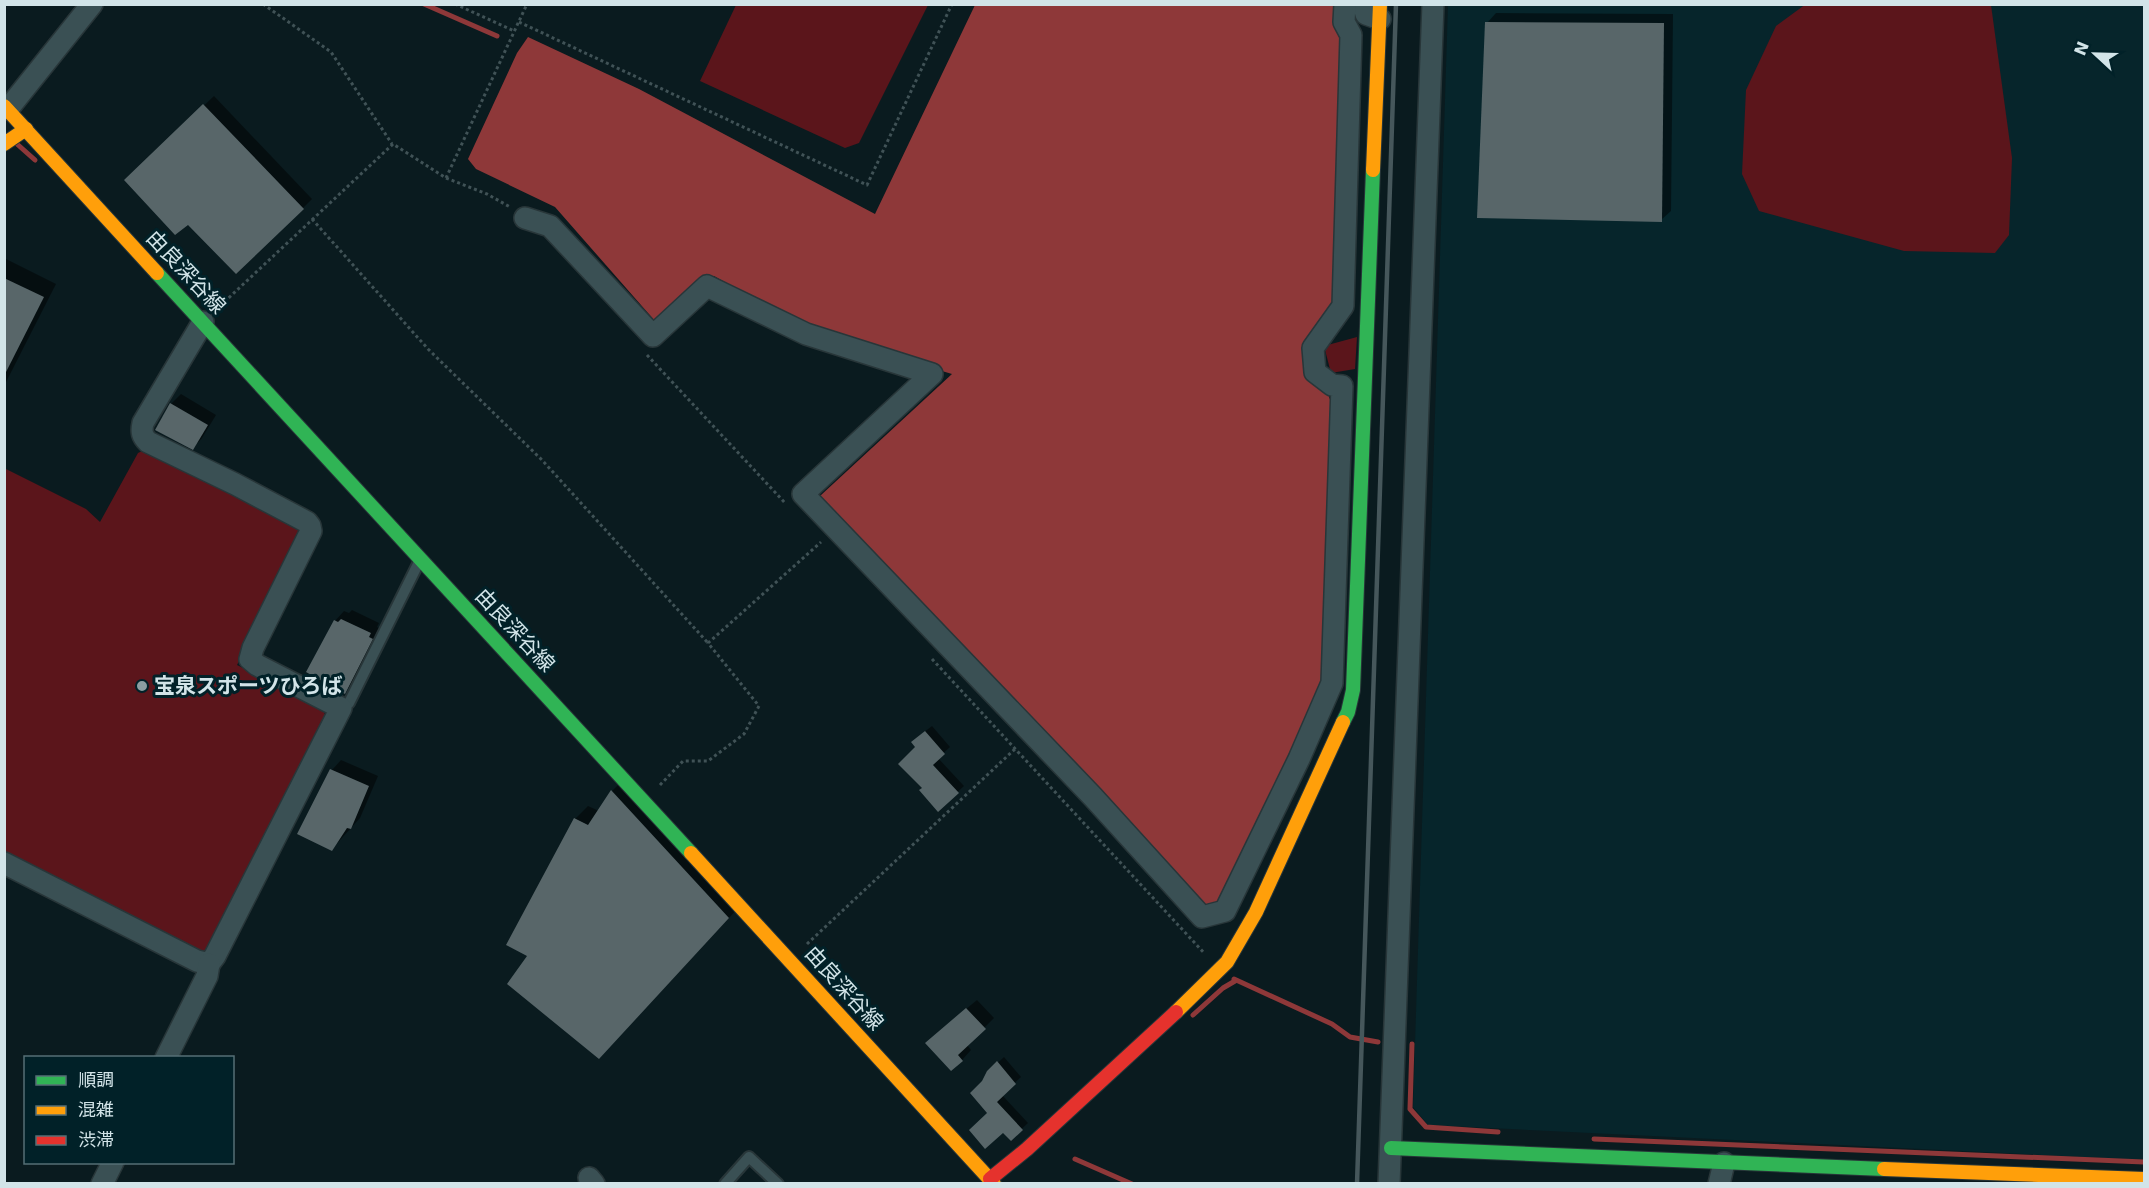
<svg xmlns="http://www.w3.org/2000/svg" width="2149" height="1188" font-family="'DejaVu Sans','Noto Sans JP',sans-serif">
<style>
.built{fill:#06252b}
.green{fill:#5b151b}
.water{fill:#8e3839}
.shadow{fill:#0007}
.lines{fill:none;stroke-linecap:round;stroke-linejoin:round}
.stream{stroke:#8e3839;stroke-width:5}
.building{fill:#586669}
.lane-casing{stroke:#283639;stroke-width:14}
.street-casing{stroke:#283639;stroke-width:24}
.fast-casing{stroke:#283639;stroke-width:16}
.slow-casing{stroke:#283639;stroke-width:16}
.jam-casing{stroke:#283639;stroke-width:16}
.path{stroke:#405256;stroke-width:3;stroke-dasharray:3 3;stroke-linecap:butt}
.lane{stroke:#3a5054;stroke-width:10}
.street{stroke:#3a5054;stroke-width:21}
.fast{stroke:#30b455;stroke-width:14}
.slow{stroke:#ff9f0a;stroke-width:14}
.jam{stroke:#e5322d;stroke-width:14}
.rail{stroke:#46575b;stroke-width:4.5}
.poi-dot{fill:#8c9ea2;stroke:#012128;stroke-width:2}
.labels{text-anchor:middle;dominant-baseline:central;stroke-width:6;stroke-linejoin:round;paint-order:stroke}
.street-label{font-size:21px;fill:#d2e4e8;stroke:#012128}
.poi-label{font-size:21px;font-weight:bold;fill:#d2e4e8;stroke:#012128;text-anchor:start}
</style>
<rect width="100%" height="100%" fill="#0a1b1f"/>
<path class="built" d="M1448,5H2144V1160L1428,1125L1413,1107Z"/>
<g class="green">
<path d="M1806,4L1991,5L2012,158L2009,235L1995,253L1904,251L1759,211L1742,174L1746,90L1776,26Z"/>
<path d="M736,5V4L928,5L859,143L845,148L700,81Z"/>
<path d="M1357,337L1355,369L1331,373L1324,346Z"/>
<path d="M146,449L300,529L302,537L237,665L322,707L326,717L208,951L200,954L5,854L4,468L86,509L100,522L138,453Z"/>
</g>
<path class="water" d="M975,5H1336V25L1343,54L1338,306L1310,345L1336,416L1326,684L1224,907L1204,911L820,496L952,374L814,333L714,276H703L655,321L555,207L476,169L468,159L517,53L528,37L639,89L875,214Z"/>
<g class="shadow">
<path d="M1496,13L1673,14L1671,211L1661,220L1487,23Z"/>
<path d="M214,96L312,199L303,208L188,223L126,180Z"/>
<path d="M4,258L56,284L4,386Z"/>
<path d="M181,394L216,415L202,438L193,448L171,404Z"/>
<path d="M352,610L379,623L377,627L381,629L354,682L345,692L335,621L344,611L349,613Z"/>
<path d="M932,726L950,747L938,758L964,786L938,810L924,788L917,747L919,736Z"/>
<path d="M341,760L378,776L360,818L331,850L332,770Z"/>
<path d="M625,778L741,905L612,1044L530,956L575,819L588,806L599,811L612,791Z"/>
<path d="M977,1000L994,1018L967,1045L971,1050L962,1060L936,1034Z"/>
<path d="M1004,1057L1021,1077L1002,1095L1028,1123L1011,1139L989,1113L984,1081L988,1072Z"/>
</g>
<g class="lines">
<g class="stream">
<path d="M424,4L497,36"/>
<path d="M17,144L35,160"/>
<path d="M1234,979L1332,1024L1350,1037L1378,1042"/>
<path d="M1193,1015L1223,988L1235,981"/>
<path d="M1412,1044L1410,1109L1426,1127L1498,1132"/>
<path d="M1594,1139L2144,1162"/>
<path d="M1075,1159L1132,1184"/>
</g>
</g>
<g class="building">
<path d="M1485,22L1664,23L1662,222L1477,218Z"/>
<path d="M203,104L304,209L236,274L188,225L175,235L124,180Z"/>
<path d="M4,278L44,297L4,376Z"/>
<path d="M170,403L208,425L193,450L155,430Z"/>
<path d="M341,619L371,633L369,637L373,639L345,694L306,672L334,620L338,622Z"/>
<path d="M925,731L945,754L933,765L959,793L938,812L919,790L922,788L898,764L915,747L911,742Z"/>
<path d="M330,769L369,786L351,829L347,828L332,851L297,834Z"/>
<path d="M611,790L729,918L599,1059L507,984L527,956L506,945L574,818L588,825Z"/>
<path d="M966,1008L986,1029L958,1055L963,1061L951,1071L925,1043Z"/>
<path d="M997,1061L1016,1084L997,1102L1023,1130L1011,1141L1003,1133L985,1149L969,1130L987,1113L970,1093L982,1081L987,1071Z"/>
</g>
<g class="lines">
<defs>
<g id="lane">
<path d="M341,708L349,703L419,562"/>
<path d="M725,1184L749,1157L778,1184"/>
</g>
<g id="street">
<path d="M1363,4L1366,14L1380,19"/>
<path d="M8,109L92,4"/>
<path d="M525,218L550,226L653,336L707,286L806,334L932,374L803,494L1093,797L1202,917L1225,911L1299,759L1332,683L1342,386L1332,385L1315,372L1313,348L1343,306L1351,35L1344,22L1345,4"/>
<path d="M4,863L197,961L209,964L215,956L341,708L257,665L250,659L253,648L311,531L310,526L307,522L235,484L148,442C142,436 141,432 143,423L203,322"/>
<path d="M166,1058L207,976L209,964"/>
<path d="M589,1178L594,1184"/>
<path d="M102,1184L113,1162"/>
<path d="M1389,1184L1433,4"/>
<path d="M1719,1184L1724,1163"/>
</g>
<g id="fast">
<path d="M157,273L691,853"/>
<path d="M1343,722L1348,712L1353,690L1373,170"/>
<path d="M1391,1148L1884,1169"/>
</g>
<g id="slow">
<path d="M4,106L157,273"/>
<path d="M4,144L26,129"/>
<path d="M1373,170L1380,4"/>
<path d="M691,853L994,1184"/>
<path d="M1176,1012L1227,962L1256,912L1343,722"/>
<path d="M1884,1169L2144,1179"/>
</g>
<path id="jam" d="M990,1179L1027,1149L1176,1012"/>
</defs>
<use href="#lane" class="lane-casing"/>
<use href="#street" class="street-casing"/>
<use href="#fast" class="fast-casing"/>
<use href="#slow" class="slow-casing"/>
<use href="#jam" class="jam-casing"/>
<g class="path">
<path d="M263,4L331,52L392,144"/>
<path d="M455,4L514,31"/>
<path d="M519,22L867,185L952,4"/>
<path d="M446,178L527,4"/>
<path d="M312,219L428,349L542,460L708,643"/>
<path d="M220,306L393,144L446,178L487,194L510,207"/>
<path d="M647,355L786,504"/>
<path d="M932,659L1205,954"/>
<path d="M660,785L683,761H708L744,734L759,706L708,643L821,542"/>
<path d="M807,944L1016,748"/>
</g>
<use href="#lane" class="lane"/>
<use href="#street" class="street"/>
<use href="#fast" class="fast"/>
<use href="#slow" class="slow"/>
<use href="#jam" class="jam"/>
<path class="rail" d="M1357,1184L1396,4"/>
</g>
<circle class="poi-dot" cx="142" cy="686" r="6"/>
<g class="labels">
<g class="street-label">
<text transform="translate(186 272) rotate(47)">由良深谷線</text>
<text transform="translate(515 630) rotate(47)">由良深谷線</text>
<text transform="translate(844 988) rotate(48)">由良深谷線</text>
</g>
<g class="poi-label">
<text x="154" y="686">宝泉スポーツひろば</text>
</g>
</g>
<rect width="2149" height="1188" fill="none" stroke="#d2e4e8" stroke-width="12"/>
<rect x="24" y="1056" width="210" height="108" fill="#012128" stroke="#556f75" stroke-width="1.5"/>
<rect x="36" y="1076" width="30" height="9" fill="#30b455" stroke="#556f75" stroke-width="1.5"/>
<text x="78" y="1086" font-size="18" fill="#d2e4e8">順調</text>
<rect x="36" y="1106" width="30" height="9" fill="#ff9f0a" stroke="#556f75" stroke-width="1.5"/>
<text x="78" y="1116" font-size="18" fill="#d2e4e8">混雑</text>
<rect x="36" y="1136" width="30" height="9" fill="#e5322d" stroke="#556f75" stroke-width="1.5"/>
<text x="78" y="1146" font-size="18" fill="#d2e4e8">渋滞</text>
<g transform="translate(2095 54) rotate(292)" stroke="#012128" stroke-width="4.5" paint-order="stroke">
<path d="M0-4.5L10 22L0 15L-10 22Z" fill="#d2e4e8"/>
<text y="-9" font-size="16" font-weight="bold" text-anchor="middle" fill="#d2e4e8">N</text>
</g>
</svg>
